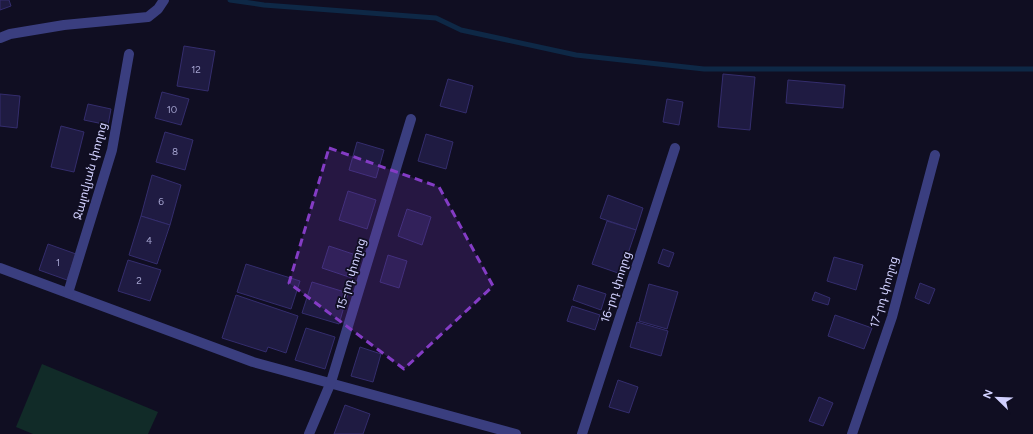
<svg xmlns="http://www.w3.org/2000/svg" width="1033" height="434" font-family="Figtree,'Noto Sans Armenian',sans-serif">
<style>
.green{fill:#112b28}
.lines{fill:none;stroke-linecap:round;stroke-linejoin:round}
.stream{stroke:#0e2846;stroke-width:5}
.building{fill:#1f1b42;stroke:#342d6d}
.street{stroke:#3a3e7f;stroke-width:10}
.marked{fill:#843cc5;fill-opacity:0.2;stroke:#843cc5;stroke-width:3;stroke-dasharray:8 5;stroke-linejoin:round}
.labels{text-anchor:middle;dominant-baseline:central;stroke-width:3.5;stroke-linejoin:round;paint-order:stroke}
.number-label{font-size:10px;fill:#a4a3cf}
.street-label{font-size:12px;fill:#d1d0fe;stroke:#100e22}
</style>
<rect width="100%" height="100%" fill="#100e22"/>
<path class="green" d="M42,364L158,412L148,434H33L16,427Z"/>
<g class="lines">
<path class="stream" d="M230,0L264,5L436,18L461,30L576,55L704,69H1033"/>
</g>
<g class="building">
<path d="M0,0H9L11,6L0,10Z"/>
<path d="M184,46L215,51L208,91L177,86Z"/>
<path d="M723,74L755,77L750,130L718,127Z"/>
<path d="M448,79L473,86L466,113L440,106Z"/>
<path d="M788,80L845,85L843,108L786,103Z"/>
<path d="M162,92L189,99L181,125L155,118Z"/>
<path d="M0,94L20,96L17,128L0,126Z"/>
<path d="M667,99L683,102L679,125L663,122Z"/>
<path d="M88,104L111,109L108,125L84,120Z"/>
<path d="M61,126L84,132L74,172L51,167Z"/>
<path d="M165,132L193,140L185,170L156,162Z"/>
<path d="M426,134L453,142L446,169L418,161Z"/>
<path d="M357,142L384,150L376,178L349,170Z"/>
<path d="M152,175L181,185L170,225L141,216Z"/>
<path d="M348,191L376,200L367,229L339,220Z"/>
<path d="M608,195L643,208L636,230L600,218Z"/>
<path d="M407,209L431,217L422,245L398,236Z"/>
<path d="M141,216L170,225L157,264L129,255Z"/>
<path d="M607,221L636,230L621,274L592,264Z"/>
<path d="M48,244L76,254L67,280L39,270Z"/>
<path d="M329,246L359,256L352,278L322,268Z"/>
<path d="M663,249L674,253L669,267L658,263Z"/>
<path d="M388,255L407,261L399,288L380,282Z"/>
<path d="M834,257L863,265L856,290L827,281Z"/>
<path d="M128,260L161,270L150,301L118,291Z"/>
<path d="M246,264L300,281L291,309L237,292Z"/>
<path d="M312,282L348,293L339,324L302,313Z"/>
<path d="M920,283L935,289L929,304L915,298Z"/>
<path d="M649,284L678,292L667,329L639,321Z"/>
<path d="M578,285L606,294L601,310L573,300Z"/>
<path d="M815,292L830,298L828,305L812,300Z"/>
<path d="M236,295L298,316L286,353L268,347L266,352L222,338Z"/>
<path d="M572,306L600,315L595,330L567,321Z"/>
<path d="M835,315L872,328L864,349L828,336Z"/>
<path d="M637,322L668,331L661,356L630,347Z"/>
<path d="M306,328L335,337L325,369L295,360Z"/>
<path d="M360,347L381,354L373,382L351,376Z"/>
<path d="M618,380L638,387L629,413L609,407Z"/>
<path d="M819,397L833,403L823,426L809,421Z"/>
<path d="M345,405L370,414L363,434H334Z"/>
</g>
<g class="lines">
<g class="street">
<path d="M0,38L10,34L64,25L148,17L158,9L164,0"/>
<path d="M0,268L253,362L516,434"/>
<path d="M68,293L112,150L129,54"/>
<path d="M309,434L331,382L411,119"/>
<path d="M582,434L675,148"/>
<path d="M852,434L892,317L935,155"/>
</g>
</g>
<path class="marked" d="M329,148L439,187L493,286L404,369L289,283Z"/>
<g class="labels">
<g class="number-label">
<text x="196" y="69">12</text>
<text x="172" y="109">10</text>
<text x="175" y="151">8</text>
<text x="161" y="201">6</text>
<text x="149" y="240">4</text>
<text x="58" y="262">1</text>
<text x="139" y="280">2</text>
</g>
<g class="street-label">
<text transform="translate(90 171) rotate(-75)">Ջալովյան փողոց</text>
<text transform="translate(351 274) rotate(-73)">15-րդ փողոց</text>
<text transform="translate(616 287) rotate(-72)">16-րդ փողոց</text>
<text transform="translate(884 292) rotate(-74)">17-րդ փողոց</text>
</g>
</g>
<g transform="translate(997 398) rotate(293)" stroke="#100e22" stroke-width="3" paint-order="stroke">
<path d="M0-3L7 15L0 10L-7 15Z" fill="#d1d0fe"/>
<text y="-6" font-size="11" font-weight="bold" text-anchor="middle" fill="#d1d0fe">N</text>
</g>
</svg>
